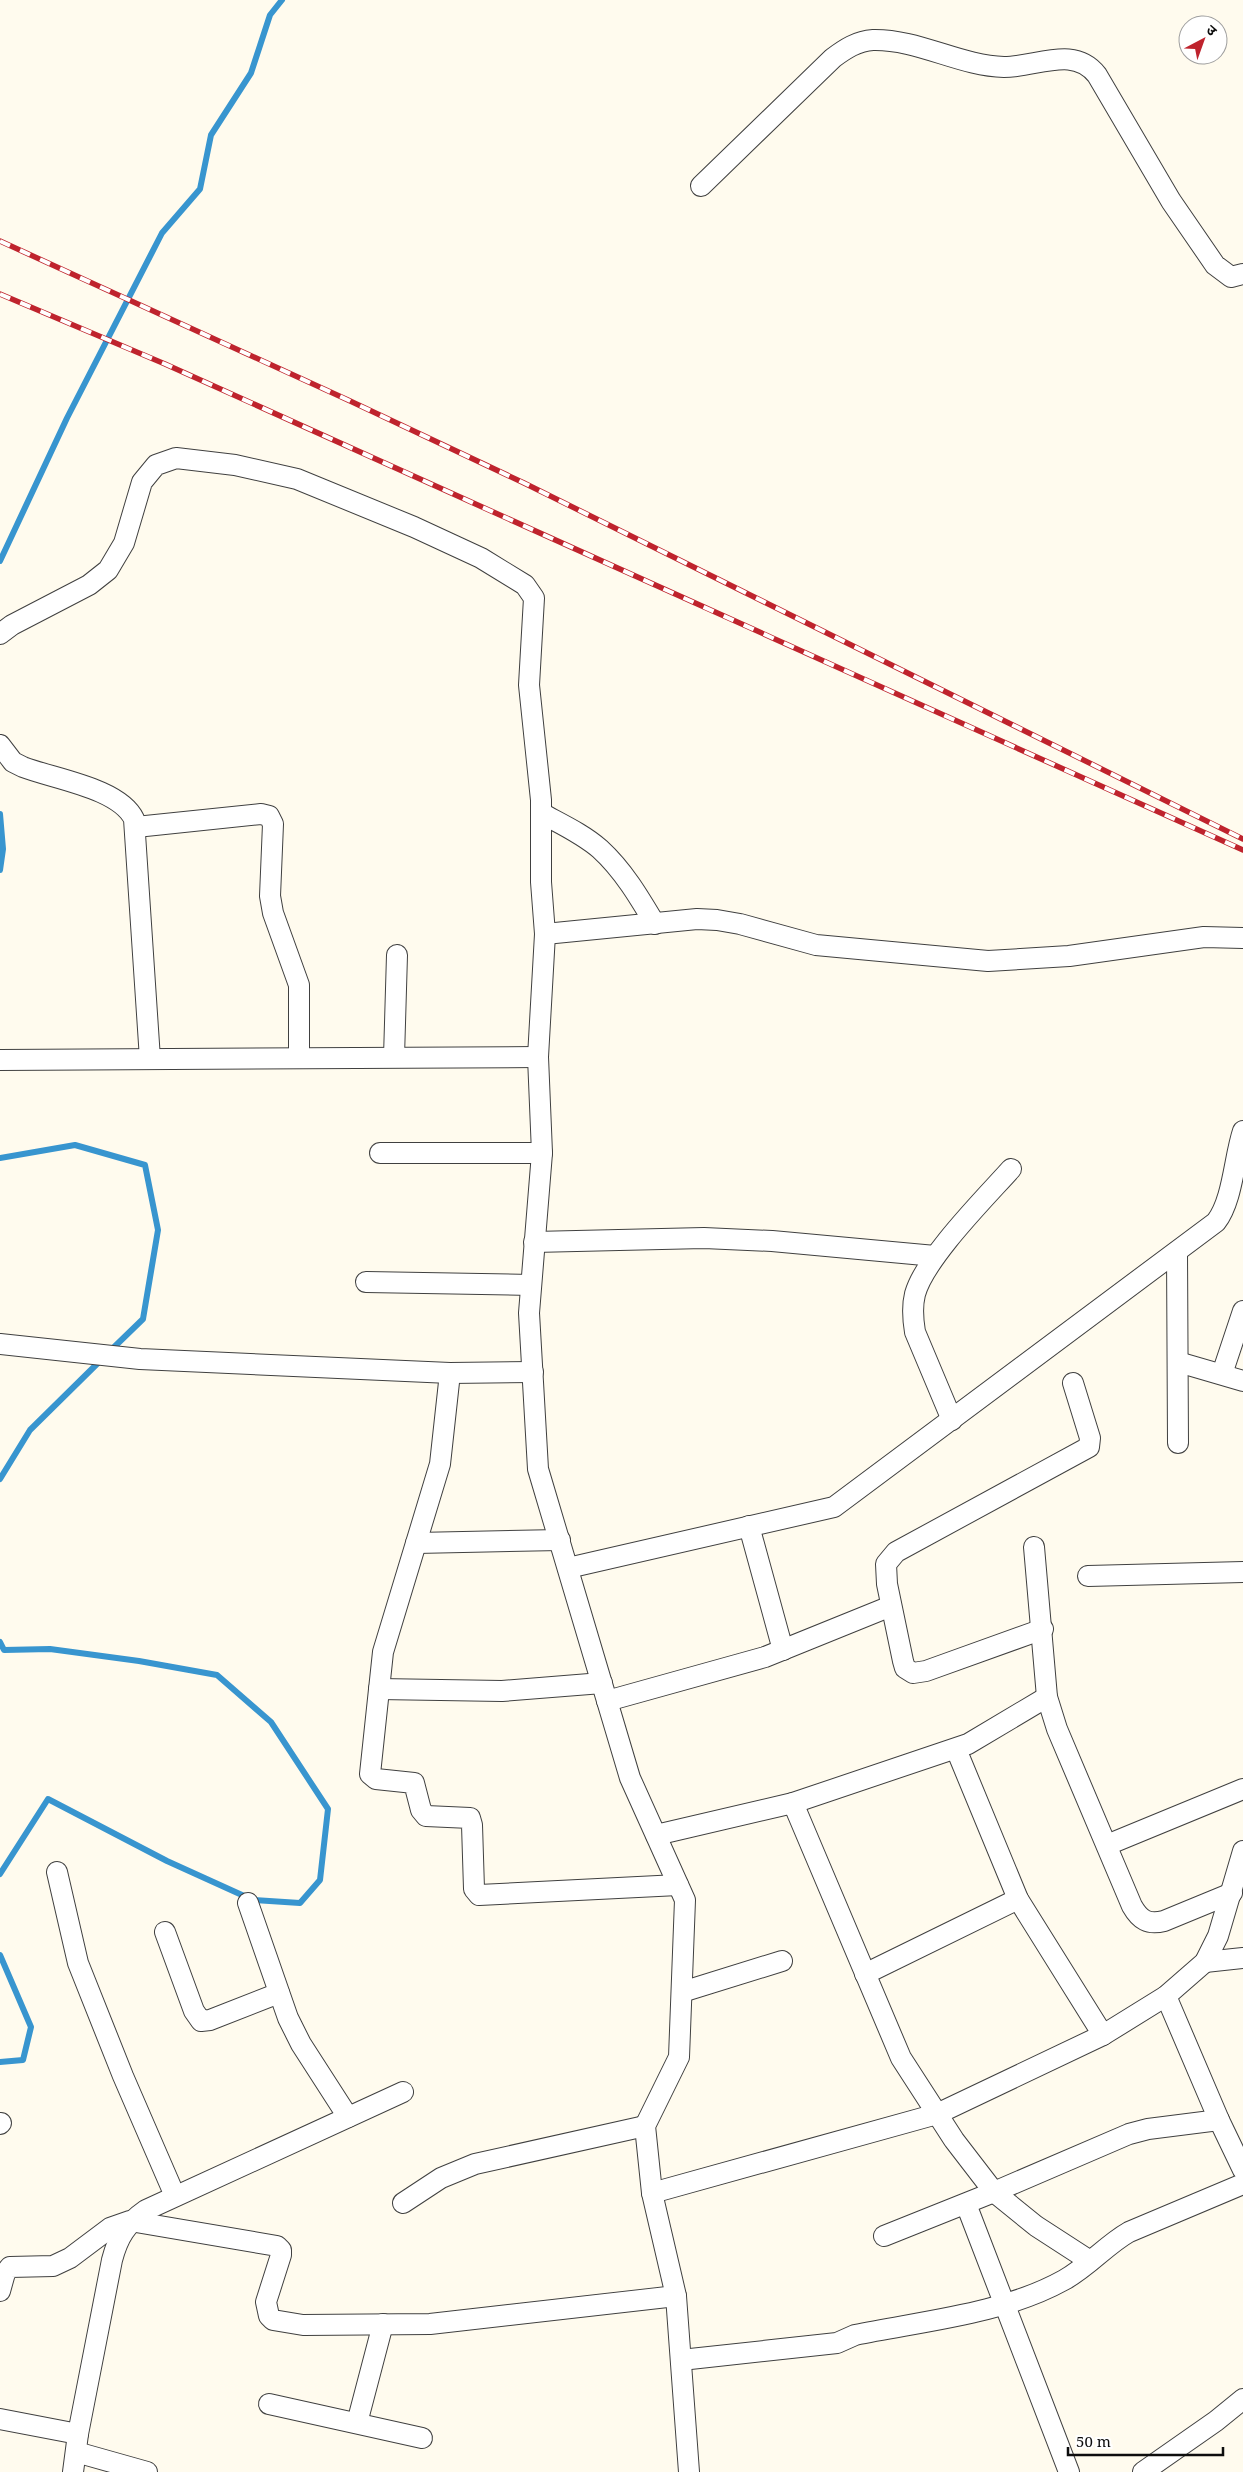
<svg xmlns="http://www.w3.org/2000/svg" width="1243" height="2472" font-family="'Noto Serif','Noto Sans Devanagari',serif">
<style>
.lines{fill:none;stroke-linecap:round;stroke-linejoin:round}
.stream{stroke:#3895cf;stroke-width:6}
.street-casing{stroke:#404040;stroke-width:22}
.street{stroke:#fff;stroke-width:20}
.rail-casing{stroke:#bf232d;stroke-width:5.5}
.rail{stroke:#fff;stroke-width:4;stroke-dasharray:11;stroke-linecap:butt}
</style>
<rect width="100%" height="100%" fill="#fffbee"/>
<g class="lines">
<g class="stream">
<path d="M0,561L67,418L162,233L200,189L211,135L251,73L270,15L282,0"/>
<path d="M0,814L3,849L0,870"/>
<path d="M0,1158L75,1145L145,1165L158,1230L143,1319L109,1352"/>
<path d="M0,1479L30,1430L102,1359"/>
<path d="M0,1642L4,1650L50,1649L139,1661L217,1675L271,1722L328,1809L320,1880L300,1903L253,1900L167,1861L48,1799L0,1874"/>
<path d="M0,1955L31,2027L23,2060L0,2062"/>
</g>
<defs>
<g id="street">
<path d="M701,186L833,58C845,49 857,41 873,40C918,39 960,66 1004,67C1037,67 1074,45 1097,75L1171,201L1215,265L1231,277L1243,274"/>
<path d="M0,634L12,625L89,585L108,570L124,543L142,482L156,465L176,458L235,465L297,479L414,527L481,558L525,585L534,598L529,685L541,800V882L545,934L538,1057L542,1153L529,1313L538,1469L630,1778L685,1900L679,2057L645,2126L652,2193L676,2296L689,2472"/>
<path d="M0,745L13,762L23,767C54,779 119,788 134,819L150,1059"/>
<path d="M541,813C561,824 583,834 600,849C623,870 639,897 655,924"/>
<path d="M136,827L261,814L269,816L273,824L270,896L273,913L299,985V1058"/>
<path d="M545,934L697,919L717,920L740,924L816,945L988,961L1069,956L1204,937L1243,938"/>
<path d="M394,1057L397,955"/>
<path d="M0,1060L538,1057"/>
<path d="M380,1153H542"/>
<path d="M534,1242L704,1238L772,1241L935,1256"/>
<path d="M1177,1252L1178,1443"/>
<path d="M366,1282L531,1285"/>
<path d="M0,1344L140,1359L450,1373L533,1372"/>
<path d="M1178,1362L1243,1381"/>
<path d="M450,1373L440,1464L383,1652L370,1774L376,1779L414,1783L421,1810L426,1816L470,1818L472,1825L474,1889L479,1895L678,1885"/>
<path d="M1222,1374L1243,1311"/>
<path d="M952,1420L915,1332C913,1320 912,1306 915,1294C925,1258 985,1198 1011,1169"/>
<path d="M749,1526L783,1650"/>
<path d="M416,1543L560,1540"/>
<path d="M1034,1547L1047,1697L1057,1729L1132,1906C1140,1920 1148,1925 1164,1921L1232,1893"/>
<path d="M568,1568L834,1507L1216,1222C1233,1200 1234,1158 1243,1131"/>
<path d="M1088,1576L1243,1572"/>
<path d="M1043,1629L926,1671L913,1673L905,1668L903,1661L887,1584L886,1564L896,1552L1089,1447L1090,1438L1073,1383"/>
<path d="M379,1689L502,1691L602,1683"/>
<path d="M607,1701L765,1657L891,1606"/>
<path d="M956,1749L1018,1899L1103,2035"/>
<path d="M793,1803L901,2058L954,2140L994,2192L1036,2226L1090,2261"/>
<path d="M656,1835L793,1803L968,1744L1047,1697"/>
<path d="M1107,1845L1243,1789"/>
<path d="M57,1872L78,1963L123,2076L175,2196"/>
<path d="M248,1903L288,2018L301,2044L348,2117"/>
<path d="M165,1932L194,2011L201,2021L210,2020L279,1993"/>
<path d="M1205,1962L1243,1958"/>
<path d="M865,1974L1018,1899"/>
<path d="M682,1992L782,1961"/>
<path d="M1166,1996L1219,2120L1243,2170"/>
<path d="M0,2124L1,2123"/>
<path d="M652,2193L937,2114L1103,2035L1166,1996L1205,1962L1218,1936L1243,1851"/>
<path d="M403,2203L441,2178L475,2164L645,2126"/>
<path d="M966,2204L1069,2472"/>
<path d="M884,2236L994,2192L1129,2134L1148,2129L1219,2120"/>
<path d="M0,2291L5,2273L10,2267L53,2266L70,2258L110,2228L130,2221L277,2246L281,2250V2255L266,2302L269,2316L273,2320L303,2325L430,2324L676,2296"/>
<path d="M681,2360L837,2343L855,2335C923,2321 1003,2314 1064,2280C1088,2267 1106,2245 1129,2232L1243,2184"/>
<path d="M269,2404L422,2438"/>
<path d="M0,2419L78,2434"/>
<path d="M357,2423L383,2324"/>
<path d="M76,2452L147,2472"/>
<path d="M73,2472L78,2434L112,2260C118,2237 126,2224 146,2210L403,2092"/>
<path d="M1143,2472L1216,2421L1243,2399"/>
</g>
</defs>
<use href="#street" class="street-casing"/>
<use href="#street" class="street"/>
<defs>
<g id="rail">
<path d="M0,241L348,400L524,483L1243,839"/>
<path d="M0,294L165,364L1243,850"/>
</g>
</defs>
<use href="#rail" class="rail-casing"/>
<use href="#rail" class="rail"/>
</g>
<g transform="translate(1203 40) rotate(41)"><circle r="24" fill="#ffffff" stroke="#9e9e9e"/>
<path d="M0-4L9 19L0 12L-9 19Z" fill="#bf232d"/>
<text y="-8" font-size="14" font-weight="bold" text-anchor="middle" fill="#0d0d0d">उ</text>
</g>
<path d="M1068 2447v8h155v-8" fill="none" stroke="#0d0d0d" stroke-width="2.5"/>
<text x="1076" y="2447" font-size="15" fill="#0d0d0d" stroke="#ffffff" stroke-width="4" paint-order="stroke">50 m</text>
</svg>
